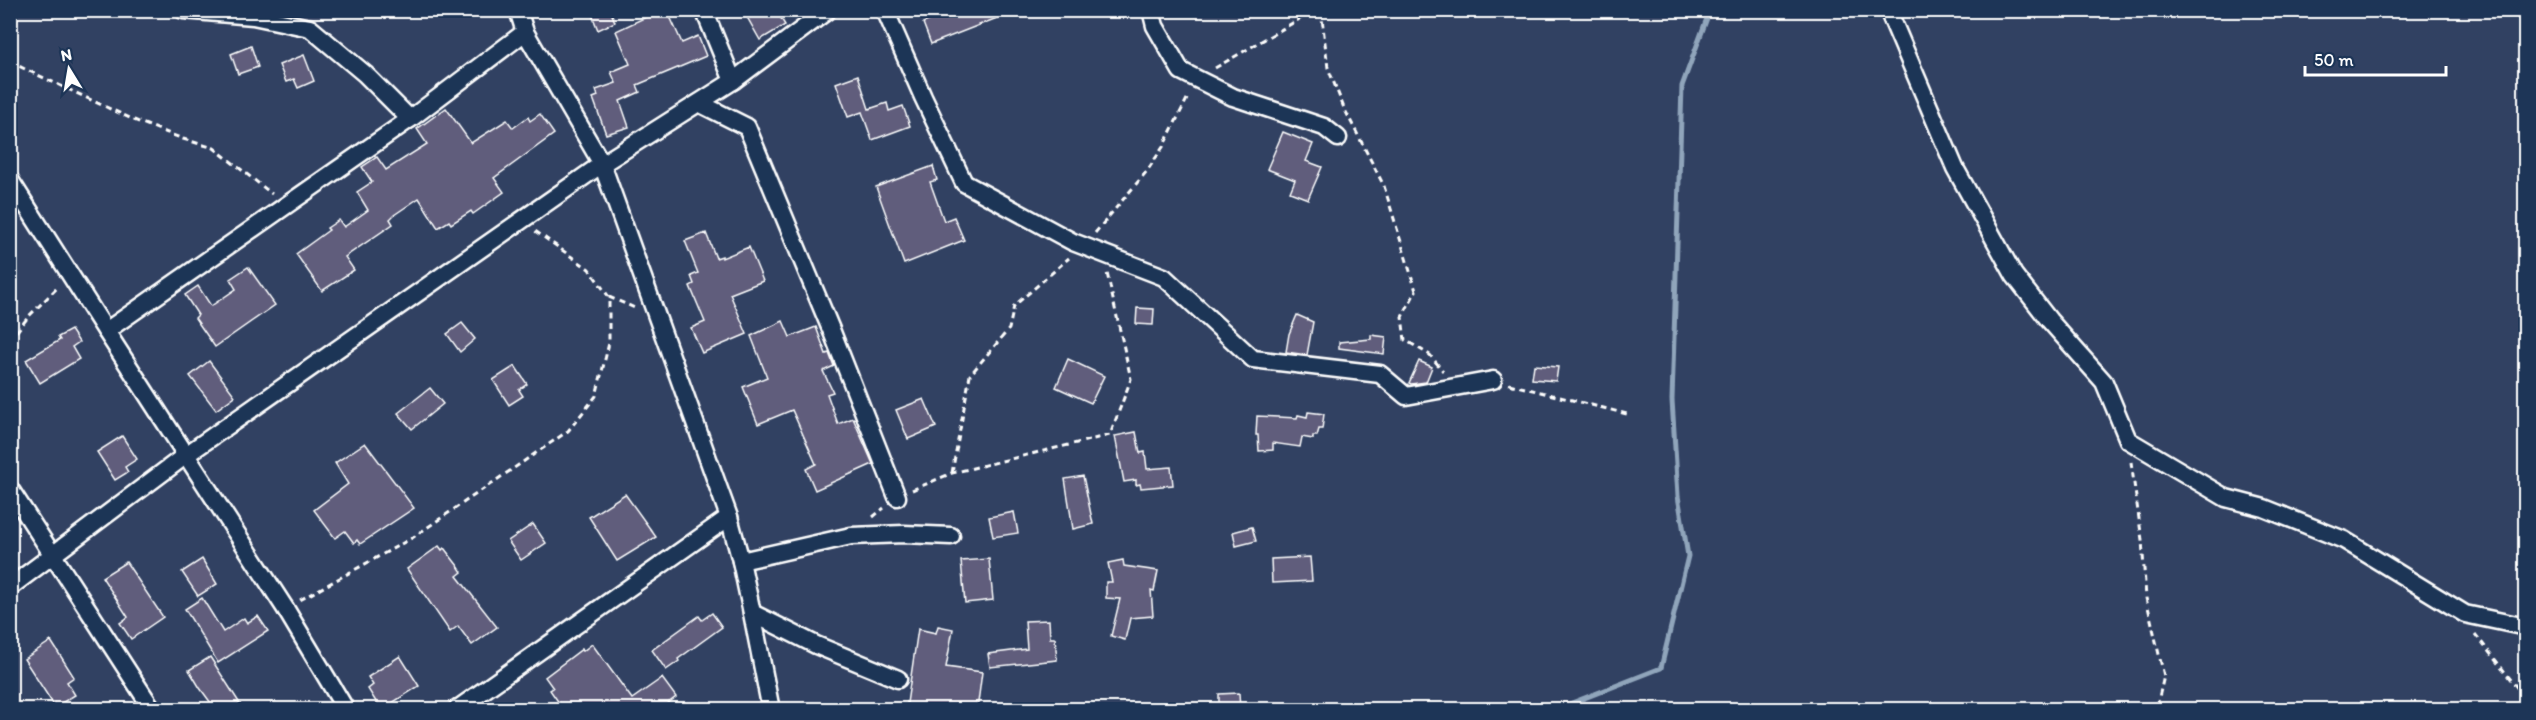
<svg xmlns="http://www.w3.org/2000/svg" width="2536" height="720" font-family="Itim,sans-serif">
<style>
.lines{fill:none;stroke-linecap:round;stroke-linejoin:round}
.stream{stroke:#90a5bb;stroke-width:5}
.building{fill:#605d7c;stroke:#fff;stroke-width:1.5}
.minor-casing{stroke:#fff;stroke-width:21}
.path{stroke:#fff;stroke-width:3;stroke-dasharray:6 4.5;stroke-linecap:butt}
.minor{stroke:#1d3557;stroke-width:16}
</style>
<rect width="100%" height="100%" fill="#314162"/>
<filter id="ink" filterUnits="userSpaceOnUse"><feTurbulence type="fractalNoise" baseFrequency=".0167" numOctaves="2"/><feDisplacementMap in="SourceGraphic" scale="12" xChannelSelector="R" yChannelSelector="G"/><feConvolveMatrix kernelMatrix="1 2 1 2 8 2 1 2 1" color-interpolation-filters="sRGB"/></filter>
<g filter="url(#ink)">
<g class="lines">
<path class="stream" d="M1554,710L1661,668L1688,556L1678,496L1672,400L1682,86L1710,10"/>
</g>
<g class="building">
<path d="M590,10H610L615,22L598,30Z"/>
<path d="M661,10H667L682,43L698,36L706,56L637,85L640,92L620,101L629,127L606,134L593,98L598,96L596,90L616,83L611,72L630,64L616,31Z"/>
<path d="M743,10H776L785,25L760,40Z"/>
<path d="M957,10H1015V11L931,44L923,23Z"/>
<path d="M251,46L258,67L238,74L231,54Z"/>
<path d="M304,55L314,81L298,88L294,79L286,82L279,65Z"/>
<path d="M858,75L869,109L887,103L889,111L903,106L910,126L872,140L862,112L848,117L836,83Z"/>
<path d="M446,108L471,143L507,120L513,128L528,117L530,121L540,114L554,134L494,178L504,192L473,214L471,211L451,224L449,221L438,228L419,198L394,215L390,219L393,224L345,257L354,270L322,291L296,254L329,230L327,228L339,220L344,227L368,210L357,192L372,182L362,167L377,157L386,170L427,144L417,129Z"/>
<path d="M1283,132L1313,144L1306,161L1322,167L1308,199L1290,192L1295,180L1267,169Z"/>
<path d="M933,166L937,180L930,182L944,221L954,217L964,240L904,264L876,187Z"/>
<path d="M706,233L716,258L722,256V258L749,247L763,281L730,294L747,334L702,353L691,328L705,322L690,286L694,284L691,276L698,273L685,241Z"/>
<path d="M248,267L275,305L215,347L195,318L198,315L185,295L198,286L211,306L236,289L230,279Z"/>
<path d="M1137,308L1154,309L1153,325L1136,324Z"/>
<path d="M1297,315L1313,322L1307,355L1286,352L1289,334Z"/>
<path d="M783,321L790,337L816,327L826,354L829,353L834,366L823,371L833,392L827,394L838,424L853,418L873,464L815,490L806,469L816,464L792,410L758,424L743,387L767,377L751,336Z"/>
<path d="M462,323L475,339L460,352L447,334Z"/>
<path d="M71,330L79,342L72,347L79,359L40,383L26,360L60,340L58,337Z"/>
<path d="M1371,335L1386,337L1384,354L1339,348V342L1371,339Z"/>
<path d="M1068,359L1104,376L1091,403L1056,387Z"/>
<path d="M209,361L235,396L216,410L190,376Z"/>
<path d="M1419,361L1432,367L1426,382L1411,384L1409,383Z"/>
<path d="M1534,365L1558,367L1556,381L1532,379Z"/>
<path d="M515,366L527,384L519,390L523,396L509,405L493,380Z"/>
<path d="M430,388L443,404L412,429L398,413Z"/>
<path d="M924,399L936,427L908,439L896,410Z"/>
<path d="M1308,412L1324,414L1322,429H1319L1317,436H1313V439L1302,437L1300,447L1273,443V450L1259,451L1258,435H1256L1257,416L1297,418L1298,415L1307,417Z"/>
<path d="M1136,432L1140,453L1145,452L1147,469L1171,467L1173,485L1141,488L1140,484L1136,485V480L1124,482L1115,436Z"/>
<path d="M122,436L137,459L125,467L128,472L115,480L97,452Z"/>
<path d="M365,443L414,508L360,544L357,540L354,543L345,531L335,538L314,510L348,484L335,463Z"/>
<path d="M1083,476L1093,524L1073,529L1065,479Z"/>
<path d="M625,494L656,537L617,561L589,517Z"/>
<path d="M1014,512L1018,533L993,537L989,517Z"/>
<path d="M533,524L546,543L521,560L508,541Z"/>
<path d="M1252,527L1256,541L1236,546L1233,532Z"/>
<path d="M439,546L442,550L444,548L458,566L462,572L457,576L497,627L472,645L458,626L450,632L407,569Z"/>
<path d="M1310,557L1312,581L1272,583L1271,559Z"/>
<path d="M202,559L217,584L198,596L182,572Z"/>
<path d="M989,559L993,600L965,603L961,561Z"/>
<path d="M1123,560L1124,566L1158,571L1154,591L1151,590L1153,616L1130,618L1125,640L1111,636L1120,599L1106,598V582H1112L1108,563Z"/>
<path d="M126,562L163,617L131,639L120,623L128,617L102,577Z"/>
<path d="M202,598L223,632L244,618L247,623L258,616L268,631L218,663L185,609Z"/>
<path d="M712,613L722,627L678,659L679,661L666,670L652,650L699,616L702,620Z"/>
<path d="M1049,620L1050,638H1055L1057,660L990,667L988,654L1027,649L1025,621Z"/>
<path d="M938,626L953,629L946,667L982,672L977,710H906L918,629L936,633Z"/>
<path d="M51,641L74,677L67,682L75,695L55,707L24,659Z"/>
<path d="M592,644L632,699L662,678L676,697L659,710H564L550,690L553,688L545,677L582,649L583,651Z"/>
<path d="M400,656L419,686L381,710L368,689L373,685L368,677Z"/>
<path d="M210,657L244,710H216L200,688L189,670Z"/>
<path d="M1239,693L1240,710H1219V694Z"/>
</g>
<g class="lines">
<defs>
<g id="minor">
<path d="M183,10L253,16L310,28L365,74L410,119"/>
<path d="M704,10L733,81"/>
<path d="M885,10L923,97L964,183L1073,242L1164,277L1253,359L1380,374L1406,396L1493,380"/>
<path d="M1151,10L1155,26L1181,71L1233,97L1324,127L1338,138"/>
<path d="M1888,10L1955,168L2014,275L2049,320L2104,382L2128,440L2226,498L2264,508L2344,540L2465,614L2526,627"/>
<path d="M525,32L602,164L729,517L741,561L752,613"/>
<path d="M699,103L747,127L832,332L897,497"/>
<path d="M10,180L106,331L410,119L525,32L518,10"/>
<path d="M106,331L186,455L602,164L733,81L828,10"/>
<path d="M10,489L153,710"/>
<path d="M741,561L851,536L904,534L951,536"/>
<path d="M10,587L186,455L285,608L346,710"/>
<path d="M456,710L729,517"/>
<path d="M771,710L752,613L816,645L898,679"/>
</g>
</defs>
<use href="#minor" class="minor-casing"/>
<g class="path">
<path d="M1321,10L1328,68L1344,108L1384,186L1416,291L1402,317L1405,340L1430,355L1443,371"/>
<path d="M10,62L134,120L183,139L214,148L272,194"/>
<path d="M1215,68L1315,10"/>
<path d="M1095,233L1147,171L1163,147L1189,95"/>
<path d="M609,297L635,308"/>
<path d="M10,340L29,316L57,288"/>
<path d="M1509,384L1627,414"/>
<path d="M2131,462L2142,540L2146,598L2164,676L2156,710"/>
<path d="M952,473L970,375L1009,329L1014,306L1069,258"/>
<path d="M912,490L952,473L1110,435L1131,379L1107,273"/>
<path d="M873,517L884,508"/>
<path d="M300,600L412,538L568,431L596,396L609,343V297L589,269L535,231"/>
<path d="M2475,634L2526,699"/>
</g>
<use href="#minor" class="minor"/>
</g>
</g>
<rect width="2536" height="720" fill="none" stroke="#1d3557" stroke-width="36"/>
<rect x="18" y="18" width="2500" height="684" fill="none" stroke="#fff" stroke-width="2" filter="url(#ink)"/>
<g transform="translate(69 69) rotate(349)" stroke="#1d3557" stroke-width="4.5" paint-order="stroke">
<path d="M0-4.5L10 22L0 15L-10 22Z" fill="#ffffff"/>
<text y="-9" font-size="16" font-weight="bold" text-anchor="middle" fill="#ffffff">N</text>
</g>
<path d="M2305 66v9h141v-9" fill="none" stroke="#ffffff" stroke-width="3"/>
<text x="2314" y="66" font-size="18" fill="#ffffff" stroke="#1d3557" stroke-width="4.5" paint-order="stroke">50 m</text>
</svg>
